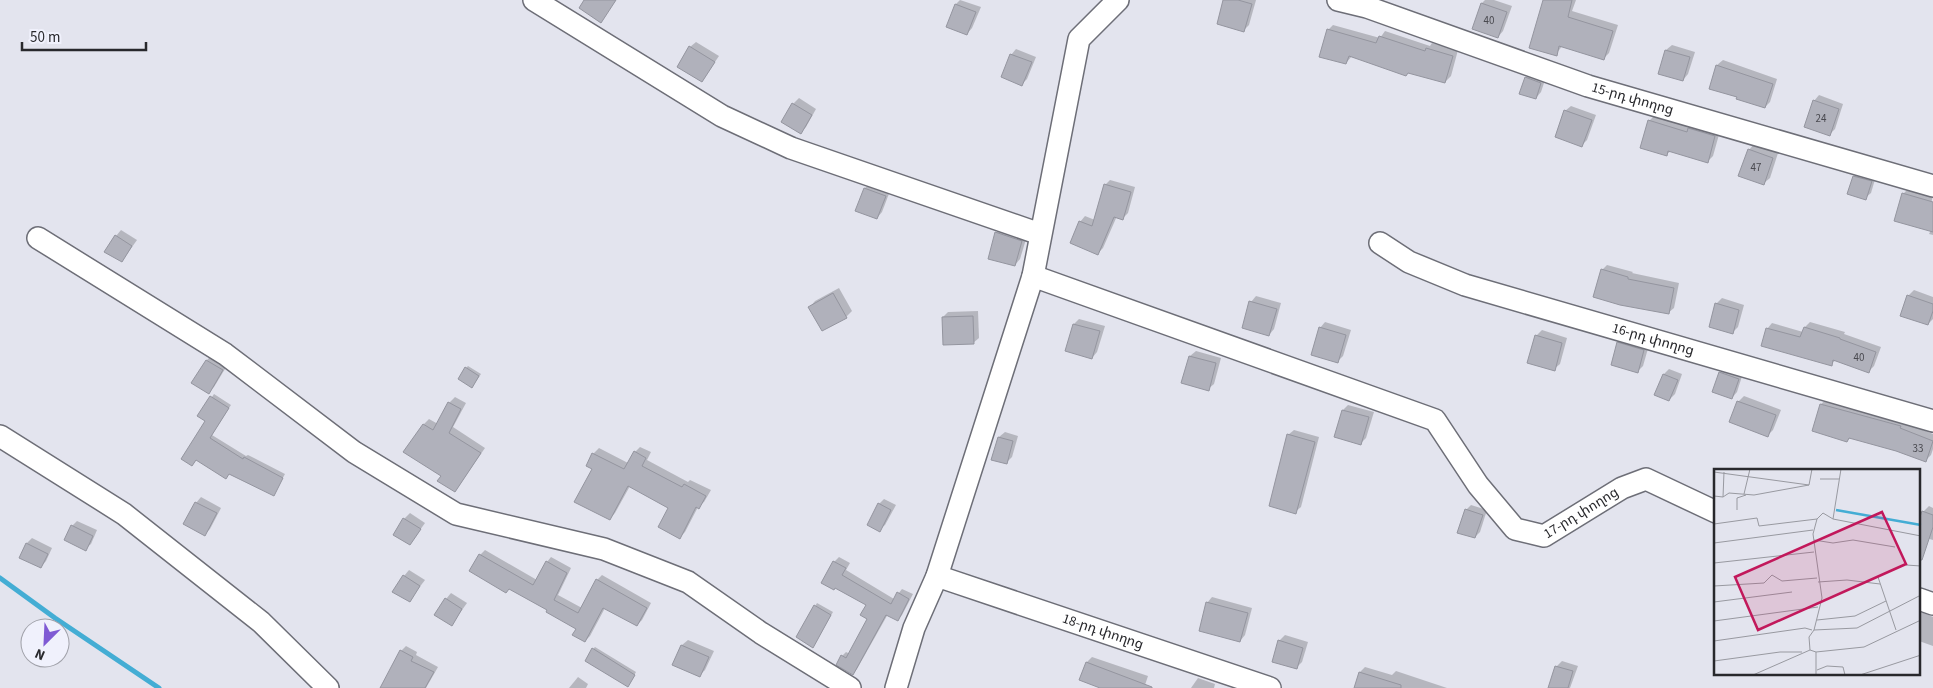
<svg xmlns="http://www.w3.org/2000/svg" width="1933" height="688" font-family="'Source Sans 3','Noto Sans Armenian',sans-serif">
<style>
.shadow{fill:#0003}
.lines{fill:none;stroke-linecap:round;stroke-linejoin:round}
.stream{stroke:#44add4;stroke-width:5}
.building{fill:#b0b1bb;stroke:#94959f}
.minor-casing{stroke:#6d6e77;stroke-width:24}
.minor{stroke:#fff;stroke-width:21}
.labels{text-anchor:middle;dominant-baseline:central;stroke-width:4;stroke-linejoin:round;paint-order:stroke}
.number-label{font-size:11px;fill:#4a4a50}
.street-label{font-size:14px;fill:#28282c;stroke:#f0f1fc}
.inset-river{fill:none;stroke:#44add4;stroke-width:2.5}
.inset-road{fill:none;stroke:#9899a0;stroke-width:1}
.view{fill:#c2185b;fill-opacity:0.15;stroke:#c2185b;stroke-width:2.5}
.inset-edge{fill:none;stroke:#28282c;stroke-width:2.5}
</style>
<rect width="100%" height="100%" fill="#e3e4ee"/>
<g class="shadow">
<path d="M960,0L981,7L972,28L967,34L956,4Z"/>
<path d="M1225,0H1256L1249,25L1244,30Z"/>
<path d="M1485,0H1494L1512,6L1503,31L1498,37L1474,28L1482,3Z"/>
<path d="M1545,0H1576L1572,11L1618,25L1609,53L1604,58L1563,45L1556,54Z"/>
<path d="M1333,25L1380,38L1385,31L1430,46L1432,43L1458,50L1451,76L1445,82L1352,56L1346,63L1328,30Z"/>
<path d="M696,42L719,56L702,81L690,47Z"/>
<path d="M1672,45L1695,52L1688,74L1683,80L1660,73L1666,50Z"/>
<path d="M1016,49L1036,57L1027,79L1022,84L1011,55Z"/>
<path d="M1723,60L1777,79L1770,102L1765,107L1738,96L1711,88L1717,65Z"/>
<path d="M1531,72L1546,77L1541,92L1536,98L1526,77Z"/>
<path d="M1819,95L1843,104L1835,129L1830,134L1814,101Z"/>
<path d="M799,98L816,109L806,127L801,132L793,104Z"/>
<path d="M1571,106L1596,115L1587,140L1582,145L1565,111Z"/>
<path d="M1654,116L1720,131L1713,156L1708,161L1671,151L1667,154L1649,121Z"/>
<path d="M1754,144L1778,153L1770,178L1764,183L1749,150Z"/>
<path d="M1859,171L1876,176L1871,193L1865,198L1854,176Z"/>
<path d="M1110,180L1135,187L1128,213L1123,218L1117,216L1103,248L1098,253L1080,222L1085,216L1095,220L1105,185Z"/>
<path d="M871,183L890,191L882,212L877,218L857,210L865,188Z"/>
<path d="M1908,189L1933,195L1930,209L1933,210V235L1929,234L1931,230L1903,194Z"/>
<path d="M1002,227L1027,236L1020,259L1015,265L989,258L997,232Z"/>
<path d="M121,230L137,240L122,261L116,236Z"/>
<path d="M1607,265L1633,272L1632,273L1679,283L1674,308L1668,313L1602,270Z"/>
<path d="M839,288L852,311L846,317L823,329L810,307L815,301Z"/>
<path d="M1914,290L1933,297V319L1928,324L1908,296Z"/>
<path d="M1256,296L1281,303L1274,329L1269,335L1251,302Z"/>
<path d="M1722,298L1744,305L1738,327L1733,332L1716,304Z"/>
<path d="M978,311L979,338L973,343L943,317L948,312Z"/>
<path d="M1079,319L1105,326L1097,352L1092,358L1074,324Z"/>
<path d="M1325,322L1351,330L1343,356L1338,361L1320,328Z"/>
<path d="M1810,322L1845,332L1844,334L1881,347L1874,366L1869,371L1836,360L1831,364L1767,329L1772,323L1803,332L1805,327Z"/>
<path d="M1542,330L1567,338L1560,364L1554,369L1536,336Z"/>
<path d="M1624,337L1649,345L1643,366L1637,372L1618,343Z"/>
<path d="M1196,351L1221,358L1214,384L1208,389L1183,382L1190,356Z"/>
<path d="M212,355L228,364L214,387L208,392L193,383L207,360Z"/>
<path d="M468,366L481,374L472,387L466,368Z"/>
<path d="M1726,367L1743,373L1737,392L1732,398L1720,373Z"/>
<path d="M1669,369L1682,374L1675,394L1669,400L1664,374Z"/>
<path d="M214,394L231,405L212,435L246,456L248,455L285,474L274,494L229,474L226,477L197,459L192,465L206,421L199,416Z"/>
<path d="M1744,396L1781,410L1773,430L1768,435L1731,422L1739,401Z"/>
<path d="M455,397L466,403L453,427L485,448L455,491L442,476L424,424L429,419L438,424L449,403Z"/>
<path d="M1827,399L1905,423L1933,434V449L1931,455L1926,460L1851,437L1847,441L1821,404Z"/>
<path d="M1348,405L1374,412L1366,438L1361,443L1336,436L1343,410Z"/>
<path d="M1294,430L1319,437L1301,507L1295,512L1288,435Z"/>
<path d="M1005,432L1018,436L1012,457L1006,463L999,437Z"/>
<path d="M640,447L651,452L647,460L688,482L690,480L711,490L704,502L698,507L685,532L680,537L670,507L630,486L615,513L610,519L594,469L593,454L599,448L628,463L635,452Z"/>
<path d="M201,497L221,508L210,529L205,534L196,503Z"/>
<path d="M884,499L896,505L885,525L879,530V504Z"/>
<path d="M1471,505L1487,510L1480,532L1475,537L1466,510Z"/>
<path d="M1929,506L1933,508V540L1919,536L1923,512Z"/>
<path d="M410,513L425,523L410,544L404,519Z"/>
<path d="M77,521L97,530L91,544L85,549L72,526Z"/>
<path d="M32,538L52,548L46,561L41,567L27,543Z"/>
<path d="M485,550L537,580L547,562L551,557L571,568L558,595L582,608L597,580L602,575L651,603L642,620L637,625L605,608L590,636L585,641L577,628L480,555Z"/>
<path d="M839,557L850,563L846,570L894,599L902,589L913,594L902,615L898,620L888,614L857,669L853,674L842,656L846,652L850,654L869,619L868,605L835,587L823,582L834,562Z"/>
<path d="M409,570L425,580L409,601L404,576Z"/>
<path d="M451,593L467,603L452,624L446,599Z"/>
<path d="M1212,597L1252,608L1245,635L1240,641L1207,603Z"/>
<path d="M817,603L833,612L815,644L797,637Z"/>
<path d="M1919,611L1933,617V646L1919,641Z"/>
<path d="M1285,635L1308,642L1302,662L1296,668L1279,641Z"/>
<path d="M688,640L714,651L705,670L699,676L674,664L682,645Z"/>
<path d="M406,646L417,652L416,655L438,667L426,688H381L401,651Z"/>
<path d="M595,647L636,672L630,683L593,649Z"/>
<path d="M1092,657L1148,676L1144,688H1106L1080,679L1087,662Z"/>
<path d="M1562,661L1578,666L1570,688H1549L1556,667Z"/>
<path d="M1365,667L1392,675L1396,671L1447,688H1355L1360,672Z"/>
<path d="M578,677L588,684L586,688H569Z"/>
<path d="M1198,678L1215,684L1214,688H1191Z"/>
</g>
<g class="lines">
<path class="stream" d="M0,578L55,618L159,688"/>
</g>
<g class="building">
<path d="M584,0H616L601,23L579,8Z"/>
<path d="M1223,0H1238L1252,4L1244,32L1217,24Z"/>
<path d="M1543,0H1572L1568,17L1613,31L1604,60L1559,46L1557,56L1529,48Z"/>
<path d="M1481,3L1507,12L1498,38L1472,29Z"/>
<path d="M955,4L976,12L967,35L946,27Z"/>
<path d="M1327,29L1376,43L1379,36L1425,51L1426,48L1453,56L1445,83L1408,73L1406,76L1349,56L1346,64L1319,57Z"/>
<path d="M689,46L715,62L702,82L677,67Z"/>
<path d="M1665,50L1690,57L1683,81L1658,74Z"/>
<path d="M1010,54L1032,62L1022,86L1001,77Z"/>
<path d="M1716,65L1773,84L1765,108L1736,99L1737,97L1709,89Z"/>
<path d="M1525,77L1541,83L1536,99L1519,94Z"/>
<path d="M1813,100L1839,109L1830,136L1804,127Z"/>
<path d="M792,103L812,115L801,134L781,122Z"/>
<path d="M1564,110L1592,120L1582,147L1555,137Z"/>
<path d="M1648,120L1687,132L1688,128L1715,136L1708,163L1668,151L1667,156L1640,148Z"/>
<path d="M1748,149L1773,158L1764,185L1738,176Z"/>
<path d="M1853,176L1872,181L1866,200L1847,194Z"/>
<path d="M1104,184L1131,192L1123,220L1114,217L1098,255L1070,243L1079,221L1092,226Z"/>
<path d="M864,188L886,196L877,219L855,211Z"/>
<path d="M1902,193L1933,202V232L1894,221Z"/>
<path d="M995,232L1022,241L1015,266L988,259Z"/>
<path d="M115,235L132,246L122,262L104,252Z"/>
<path d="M1601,269L1628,277V279L1674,288L1669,314L1620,305L1593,297Z"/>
<path d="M833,293L847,318L822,331L808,307Z"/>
<path d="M1907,295L1933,304V311L1928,325L1900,316Z"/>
<path d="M1249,301L1277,309L1269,336L1242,328Z"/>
<path d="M1715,303L1739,310L1733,334L1709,327Z"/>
<path d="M973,316L974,344L943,345L942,317Z"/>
<path d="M1073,324L1100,331L1092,359L1065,351Z"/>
<path d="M1319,327L1346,335L1338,363L1311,355Z"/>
<path d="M1804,327L1840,338V339L1876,352L1869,373L1833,360L1832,366L1761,346L1766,328L1800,337Z"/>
<path d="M1535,335L1562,343L1555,371L1527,363Z"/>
<path d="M1617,342L1644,350L1638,373L1611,365Z"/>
<path d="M1189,356L1216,363L1209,391L1181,383Z"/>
<path d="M206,360L223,370L209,394L191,383Z"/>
<path d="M465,367L479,376L472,388L458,379Z"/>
<path d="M1719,372L1739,379L1732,399L1712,392Z"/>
<path d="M1663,374L1678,380L1669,401L1654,395Z"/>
<path d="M210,396L229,408L210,438L243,459L244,457L283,478L274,496L229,474L226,479L196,460L192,466L181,459L205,421L197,416Z"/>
<path d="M1737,401L1776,415L1768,437L1729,422Z"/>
<path d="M448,402L461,409L449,433L481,453L455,492L437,481L441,476L403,452L423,424L433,430Z"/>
<path d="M1820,404L1901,426L1900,428L1933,441L1926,462L1896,451L1849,438L1847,442L1812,431Z"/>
<path d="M1342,410L1369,417L1361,445L1334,437Z"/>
<path d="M1287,434L1315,442L1296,514L1269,506Z"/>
<path d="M998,437L1013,441L1007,464L991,460Z"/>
<path d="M634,451L646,458L642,466L682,487L684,484L706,496L699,509L696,507L680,539L658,527L668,508L628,486L610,520L574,502L592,469L586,466L592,453L624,469Z"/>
<path d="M195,502L217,513L205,536L183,524Z"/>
<path d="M878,503L891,510L880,532L867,525Z"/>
<path d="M1465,509L1483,515L1475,538L1457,533Z"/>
<path d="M1922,511L1933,515V527L1922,560H1919V520Z"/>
<path d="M403,518L421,529L410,545L393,535Z"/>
<path d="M71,525L93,536L86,551L64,540Z"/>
<path d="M26,543L48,554L41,568L19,558Z"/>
<path d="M479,554L533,585L546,561L567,573L554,600L578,613L596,579L647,608L637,626L603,608L585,642L572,635L576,629L546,612L547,610L509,589L506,593L469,571Z"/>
<path d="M833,561L846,568L842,575L891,604L897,592L909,599L898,621L886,615L853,675L836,665L841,655L846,658L867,619L860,615L866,605L835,588L834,590L821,583Z"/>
<path d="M403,575L420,586L410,602L392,592Z"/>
<path d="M445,598L462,609L452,626L434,615Z"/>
<path d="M1206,602L1248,613L1240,642L1199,631Z"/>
<path d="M814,605L831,615L813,648L796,637Z"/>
<path d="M1278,640L1303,648L1297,669L1272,662Z"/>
<path d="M681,645L709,657L700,677L672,665Z"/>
<path d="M592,648L635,675L628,687L585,661Z"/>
<path d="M400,650L413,657L411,661L434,672L425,688H380Z"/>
<path d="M1086,662L1152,687V688H1100L1079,680Z"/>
<path d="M1555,666L1573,671L1568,688H1548Z"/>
<path d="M1359,672L1401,685V688H1354Z"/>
</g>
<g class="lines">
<defs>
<g id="minor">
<path d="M534,0L722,116L791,148L1040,234"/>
<path id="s1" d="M1338,0L1367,7L1588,86L1933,186"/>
<path d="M38,238L225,354L354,452L456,514L604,549L688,582L761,633L850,688"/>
<path id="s2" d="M1380,243L1409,262L1465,285L1933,421"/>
<path id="s3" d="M1033,276L1435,420L1478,485L1515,529L1544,536L1622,488L1646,479L1716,512"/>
<path d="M0,436L124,514L261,622L328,688"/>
<path id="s4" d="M937,576L1270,688"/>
<path d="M1919,599L1933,604"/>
<path d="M896,688L914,628L937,576L1033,276L1079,39L1118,0"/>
</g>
</defs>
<use href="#minor" class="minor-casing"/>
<use href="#minor" class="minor"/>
</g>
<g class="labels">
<g class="number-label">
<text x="1489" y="20">40</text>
<text x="1821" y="118">24</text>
<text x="1756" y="167">47</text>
<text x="1859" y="357">40</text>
<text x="1918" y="448">33</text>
</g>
<g class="street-label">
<text stroke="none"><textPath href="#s1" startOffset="311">15-րդ փողոց</textPath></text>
<text stroke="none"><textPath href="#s2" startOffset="291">16-րդ փողոց</textPath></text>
<text stroke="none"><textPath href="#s3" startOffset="636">17-րդ փողոց</textPath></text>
<text stroke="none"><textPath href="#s4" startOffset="175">18-րդ փողոց</textPath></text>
</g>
</g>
<g transform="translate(1714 469)">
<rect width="206" height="206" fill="#e3e4ee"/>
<path class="inset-river" d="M122,41L207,56"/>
<path class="inset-road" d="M0,3L95,16M106,10H125M95,16L98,0M30,25L36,0M0,27L9,28L15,24L40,26L95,16M9,28L10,3M23,41V29L32,26M119,50L127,0M0,55L43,49L45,57L103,50M100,71L119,74L139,71L181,78M0,74L99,61M0,94L100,83M192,96L207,97M164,108L182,161M104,113L133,111L166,115M0,117L50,114L58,106L68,112L103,109M0,133L78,123M103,151L141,147L172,132M0,152L104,138M100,161L143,159L207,126M0,172L91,159L98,161M96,181L95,168L100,161L108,129L99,65L103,50L109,44L119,50L207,67M102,183V206M0,192L66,183H88M103,201L113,197L129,198L131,206M39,206L96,181L102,183L150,178L207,151M146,206L207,186"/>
<path class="view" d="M168,43L192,95L44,161L21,108Z"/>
<rect width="206" height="206" class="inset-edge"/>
</g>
<g transform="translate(45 643) rotate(204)"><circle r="24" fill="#f0f1fc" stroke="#a0a1a9"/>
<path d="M0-4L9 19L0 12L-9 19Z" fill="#7f5ad4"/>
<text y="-8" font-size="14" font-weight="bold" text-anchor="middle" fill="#28282c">N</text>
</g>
<path d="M22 42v8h124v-8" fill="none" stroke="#28282c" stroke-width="2.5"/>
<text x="30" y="42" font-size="15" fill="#28282c" stroke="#f0f1fc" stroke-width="4" paint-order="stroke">50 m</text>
</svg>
